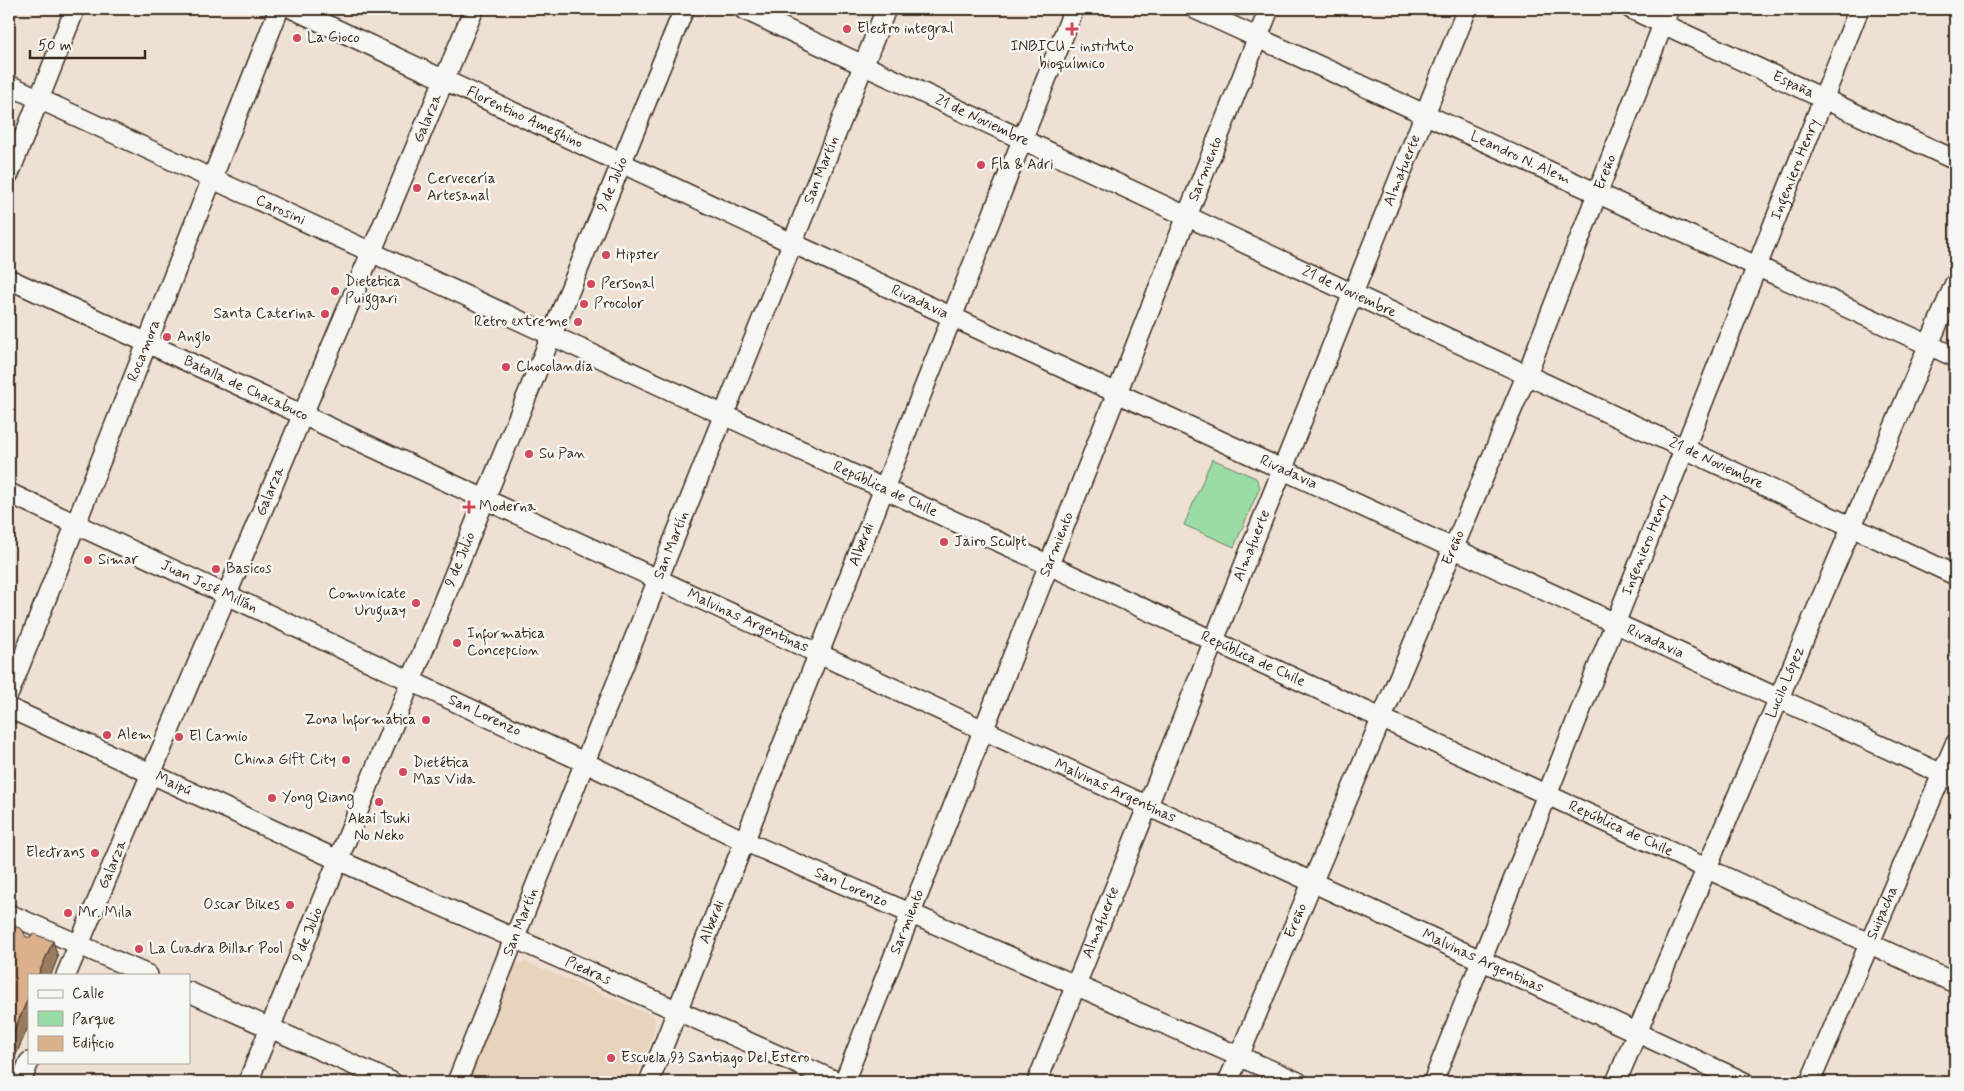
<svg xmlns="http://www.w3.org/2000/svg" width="1964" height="1091" font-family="Mynerve,sans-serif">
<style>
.built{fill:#e8d3bd}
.green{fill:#9adba6;stroke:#6a8262}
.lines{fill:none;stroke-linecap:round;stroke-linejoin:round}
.minor-casing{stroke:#3b2a1e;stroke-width:22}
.minor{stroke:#f6f6f2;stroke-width:19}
.shaded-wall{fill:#997c61;stroke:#3b2a1e}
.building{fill:#dab18b;stroke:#3b2a1e}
.poi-dot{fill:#d1495b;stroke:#f6f6f2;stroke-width:2}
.labels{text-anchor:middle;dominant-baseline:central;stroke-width:5;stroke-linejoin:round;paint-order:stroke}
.poi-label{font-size:15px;fill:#3b2a1e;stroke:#f6f6f2;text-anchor:start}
.street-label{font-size:15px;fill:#3b2a1e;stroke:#f6f6f2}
</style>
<rect width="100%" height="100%" fill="#eee1d3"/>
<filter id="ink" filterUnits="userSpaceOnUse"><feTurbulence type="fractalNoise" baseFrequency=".02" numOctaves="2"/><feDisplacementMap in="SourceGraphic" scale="10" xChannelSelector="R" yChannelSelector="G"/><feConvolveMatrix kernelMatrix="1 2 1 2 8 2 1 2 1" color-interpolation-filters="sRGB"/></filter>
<g filter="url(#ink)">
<path class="built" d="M526,962L654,1016L655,1030L634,1082H466L514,964Z"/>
<path class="green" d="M1212,459L1256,478L1260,487L1234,547L1184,525Z"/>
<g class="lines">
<defs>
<g id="minor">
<path id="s1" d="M293,9L792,243L1955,780"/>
<path id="s2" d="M743,9L1955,575"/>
<path id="s3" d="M1195,9L1955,357"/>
<path id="s4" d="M1631,9L1955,160"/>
<path id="s5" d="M9,85L1955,983"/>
<path d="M9,174L75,9"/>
<path id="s6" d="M9,279L1744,1082"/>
<path id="s7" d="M9,493L584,762L744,841L1298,1082"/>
<path id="s8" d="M9,693L279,9"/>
<path id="s9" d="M9,708L338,860L838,1082"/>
<path d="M9,914L148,975"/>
<path id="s10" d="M66,975L474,9"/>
<path d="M189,992L392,1082"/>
<path d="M21,1082L29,1062"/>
<path id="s11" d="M248,1082L684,9"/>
<path id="s12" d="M457,1082L886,9"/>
<path id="s13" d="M649,1082L1074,9"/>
<path id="s14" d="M844,1082L1269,9"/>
<path id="s15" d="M1037,1082L1467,9"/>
<path id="s16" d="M1228,1082L1527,374L1669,9"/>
<path id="s17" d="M1433,1082L1859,9"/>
<path id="s18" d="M1616,1082L1955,283"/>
<path id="s19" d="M1810,1082L1955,744"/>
</g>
</defs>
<use href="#minor" class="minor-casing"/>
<use href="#minor" class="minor"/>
</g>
<g class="shaded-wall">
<path d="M53,941L58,957L51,975H38Z"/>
<path d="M29,996V1025L9,1071V1042Z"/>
</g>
<path class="building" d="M9,924L22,929L26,937H30L34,934L53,941L38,975H29V996L9,1042Z"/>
</g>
<g class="poi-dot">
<circle cx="847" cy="29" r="5"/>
<path d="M1069.5 21.5h5v5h5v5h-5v5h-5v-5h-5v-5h5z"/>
<circle cx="297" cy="38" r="5"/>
<circle cx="981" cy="165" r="5"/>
<circle cx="417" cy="188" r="5"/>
<circle cx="606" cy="255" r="5"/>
<circle cx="591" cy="284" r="5"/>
<circle cx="335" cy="291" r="5"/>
<circle cx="584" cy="304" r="5"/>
<circle cx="325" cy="314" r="5"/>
<circle cx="578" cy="322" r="5"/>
<circle cx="167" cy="337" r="5"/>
<circle cx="506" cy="367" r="5"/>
<circle cx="529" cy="454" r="5"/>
<path d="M466.5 499.5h5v5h5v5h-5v5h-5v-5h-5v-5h5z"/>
<circle cx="944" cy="542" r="5"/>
<circle cx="88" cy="560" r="5"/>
<circle cx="216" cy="569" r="5"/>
<circle cx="416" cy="603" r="5"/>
<circle cx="457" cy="643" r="5"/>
<circle cx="426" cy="720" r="5"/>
<circle cx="107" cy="735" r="5"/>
<circle cx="179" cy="737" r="5"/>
<circle cx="346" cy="760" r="5"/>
<circle cx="403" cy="772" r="5"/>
<circle cx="272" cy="798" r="5"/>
<circle cx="379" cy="802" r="5"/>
<circle cx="95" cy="853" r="5"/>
<circle cx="290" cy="905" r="5"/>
<circle cx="68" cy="913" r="5"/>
<circle cx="139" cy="949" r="5"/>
<circle cx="611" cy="1058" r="5"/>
</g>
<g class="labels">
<g class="poi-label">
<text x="857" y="29">Electro integral</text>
<text x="307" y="38">La Gioco</text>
<text x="1072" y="47" text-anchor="middle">INBICU - instituto<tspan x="1072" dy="17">bioquímico</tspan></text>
<text x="991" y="165">Fla &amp; Adri</text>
<text x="427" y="179">Cervecería<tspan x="427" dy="17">Artesanal</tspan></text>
<text x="616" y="255">Hipster</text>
<text x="345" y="282">Dietetica<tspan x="345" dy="17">Puiggari</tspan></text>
<text x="601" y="284">Personal</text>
<text x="594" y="304">Procolor</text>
<text x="315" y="314" text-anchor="end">Santa Caterina</text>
<text x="568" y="322" text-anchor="end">Retro extreme</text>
<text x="177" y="337">Anglo</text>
<text x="516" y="367">Chocolandia</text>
<text x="539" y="454">Su Pan</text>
<text x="479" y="507">Moderna</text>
<text x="954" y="542">Jairo Sculpt</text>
<text x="98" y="560">Simar</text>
<text x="226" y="569">Basicos</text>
<text x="406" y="594" text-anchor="end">Comunicate<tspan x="406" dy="17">Uruguay</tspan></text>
<text x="467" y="634">Informatica<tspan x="467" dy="17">Concepcion</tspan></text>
<text x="416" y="720" text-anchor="end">Zona Informatica</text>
<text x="117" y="735">Alem</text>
<text x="189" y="737">El Camio</text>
<text x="336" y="760" text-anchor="end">China Gift City</text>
<text x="413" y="763">Dietética<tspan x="413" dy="17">Mas Vida</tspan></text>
<text x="282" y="798">Yong Qiang</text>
<text x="379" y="819" text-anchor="middle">Akai Tsuki<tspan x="379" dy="17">No Neko</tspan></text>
<text x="85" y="853" text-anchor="end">Electrans</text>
<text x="280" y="905" text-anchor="end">Oscar Bikes</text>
<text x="78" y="913">Mr. Mila</text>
<text x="149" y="949">La Cuadra Billar Pool</text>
<text x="621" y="1058">Escuela 93 Santiago Del Estero</text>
</g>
<g class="street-label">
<text stroke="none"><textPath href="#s4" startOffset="179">España</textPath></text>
<text stroke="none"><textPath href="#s1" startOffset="256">Florentino Ameghino</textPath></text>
<text stroke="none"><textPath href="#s10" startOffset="930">Galarza</textPath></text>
<text stroke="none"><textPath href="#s2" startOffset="264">21 de Noviembre</textPath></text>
<text stroke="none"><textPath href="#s3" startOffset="358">Leandro N. Alem</textPath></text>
<text stroke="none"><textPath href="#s12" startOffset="982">San Martín</textPath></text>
<text stroke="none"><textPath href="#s14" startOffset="982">Sarmiento</textPath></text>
<text stroke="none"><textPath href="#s17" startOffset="982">Ingeniero Henry</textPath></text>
<text stroke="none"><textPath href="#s15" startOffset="982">Almafuerte</textPath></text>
<text stroke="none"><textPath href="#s16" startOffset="985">Ereño</textPath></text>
<text stroke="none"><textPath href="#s11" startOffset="969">9 de Julio</textPath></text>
<text stroke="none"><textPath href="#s5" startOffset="299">Carosini</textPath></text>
<text stroke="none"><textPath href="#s2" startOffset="669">21 de Noviembre</textPath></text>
<text stroke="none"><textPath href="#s1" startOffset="692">Rivadavia</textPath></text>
<text stroke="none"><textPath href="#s8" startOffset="368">Rocamora</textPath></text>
<text stroke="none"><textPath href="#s6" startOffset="261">Batalla de Chacabuco</textPath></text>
<text stroke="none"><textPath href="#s2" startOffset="1074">21 de Noviembre</textPath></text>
<text stroke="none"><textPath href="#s1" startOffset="1098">Rivadavia</textPath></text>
<text stroke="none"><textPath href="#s5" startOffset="965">República de Chile</textPath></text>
<text stroke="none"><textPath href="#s10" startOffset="525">Galarza</textPath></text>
<text stroke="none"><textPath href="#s12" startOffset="578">San Martín</textPath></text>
<text stroke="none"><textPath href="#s13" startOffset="578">Alberdi</textPath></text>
<text stroke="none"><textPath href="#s14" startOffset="578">Sarmiento</textPath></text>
<text stroke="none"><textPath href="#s15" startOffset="578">Almafuerte</textPath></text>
<text stroke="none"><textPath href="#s17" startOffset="578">Ingeniero Henry</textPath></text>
<text stroke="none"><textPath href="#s16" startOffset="580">Ereño</textPath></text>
<text stroke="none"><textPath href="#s11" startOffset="564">9 de Julio</textPath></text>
<text stroke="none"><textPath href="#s7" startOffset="221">Juan José Millán</textPath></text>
<text stroke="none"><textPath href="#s6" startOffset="814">Malvinas Argentinas</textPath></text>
<text stroke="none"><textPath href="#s1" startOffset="1502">Rivadavia</textPath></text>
<text stroke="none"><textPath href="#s5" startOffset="1370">República de Chile</textPath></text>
<text stroke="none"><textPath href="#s18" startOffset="434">Lucilo López</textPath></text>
<text stroke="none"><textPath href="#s7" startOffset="525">San Lorenzo</textPath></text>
<text stroke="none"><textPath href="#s9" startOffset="181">Maipú</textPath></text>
<text stroke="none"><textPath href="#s6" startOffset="1219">Malvinas Argentinas</textPath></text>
<text stroke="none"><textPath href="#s5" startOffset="1775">República de Chile</textPath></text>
<text stroke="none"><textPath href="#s10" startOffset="120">Galarza</textPath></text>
<text stroke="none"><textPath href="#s7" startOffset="930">San Lorenzo</textPath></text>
<text stroke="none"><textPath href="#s19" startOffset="184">Suipacha</textPath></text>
<text stroke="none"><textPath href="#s12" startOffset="172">San Martín</textPath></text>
<text stroke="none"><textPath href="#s15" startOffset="172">Almafuerte</textPath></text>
<text stroke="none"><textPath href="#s16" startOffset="175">Ereño</textPath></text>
<text stroke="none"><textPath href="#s13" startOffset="172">Alberdi</textPath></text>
<text stroke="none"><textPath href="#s14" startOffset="172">Sarmiento</textPath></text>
<text stroke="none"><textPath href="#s11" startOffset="159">9 de Julio</textPath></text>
<text stroke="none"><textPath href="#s6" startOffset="1624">Malvinas Argentinas</textPath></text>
<text stroke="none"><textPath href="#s9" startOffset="636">Piedras</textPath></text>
</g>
</g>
<rect width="1964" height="1091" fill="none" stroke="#f6f6f2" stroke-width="30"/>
<rect x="15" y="15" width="1934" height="1061" fill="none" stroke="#3b2a1e" stroke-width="2" filter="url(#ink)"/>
<rect x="28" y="974" width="162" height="90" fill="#f6f6f2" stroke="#aba49d"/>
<rect x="38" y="990" width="25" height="8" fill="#f6f6f2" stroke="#aba49d"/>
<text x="72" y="998" font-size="15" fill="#3b2a1e">Calle</text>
<rect x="38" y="1011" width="25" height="15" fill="#9adba6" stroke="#aba49d"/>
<text x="72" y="1024" font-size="15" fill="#3b2a1e">Parque</text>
<rect x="38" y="1036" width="25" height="15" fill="#dab18b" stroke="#aba49d"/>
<text x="72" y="1048" font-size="15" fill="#3b2a1e">Edificio</text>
<path d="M30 50v8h115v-8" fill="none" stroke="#3b2a1e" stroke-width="2.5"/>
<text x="38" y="50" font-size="15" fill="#3b2a1e" stroke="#f6f6f2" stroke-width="4" paint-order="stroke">50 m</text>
</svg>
